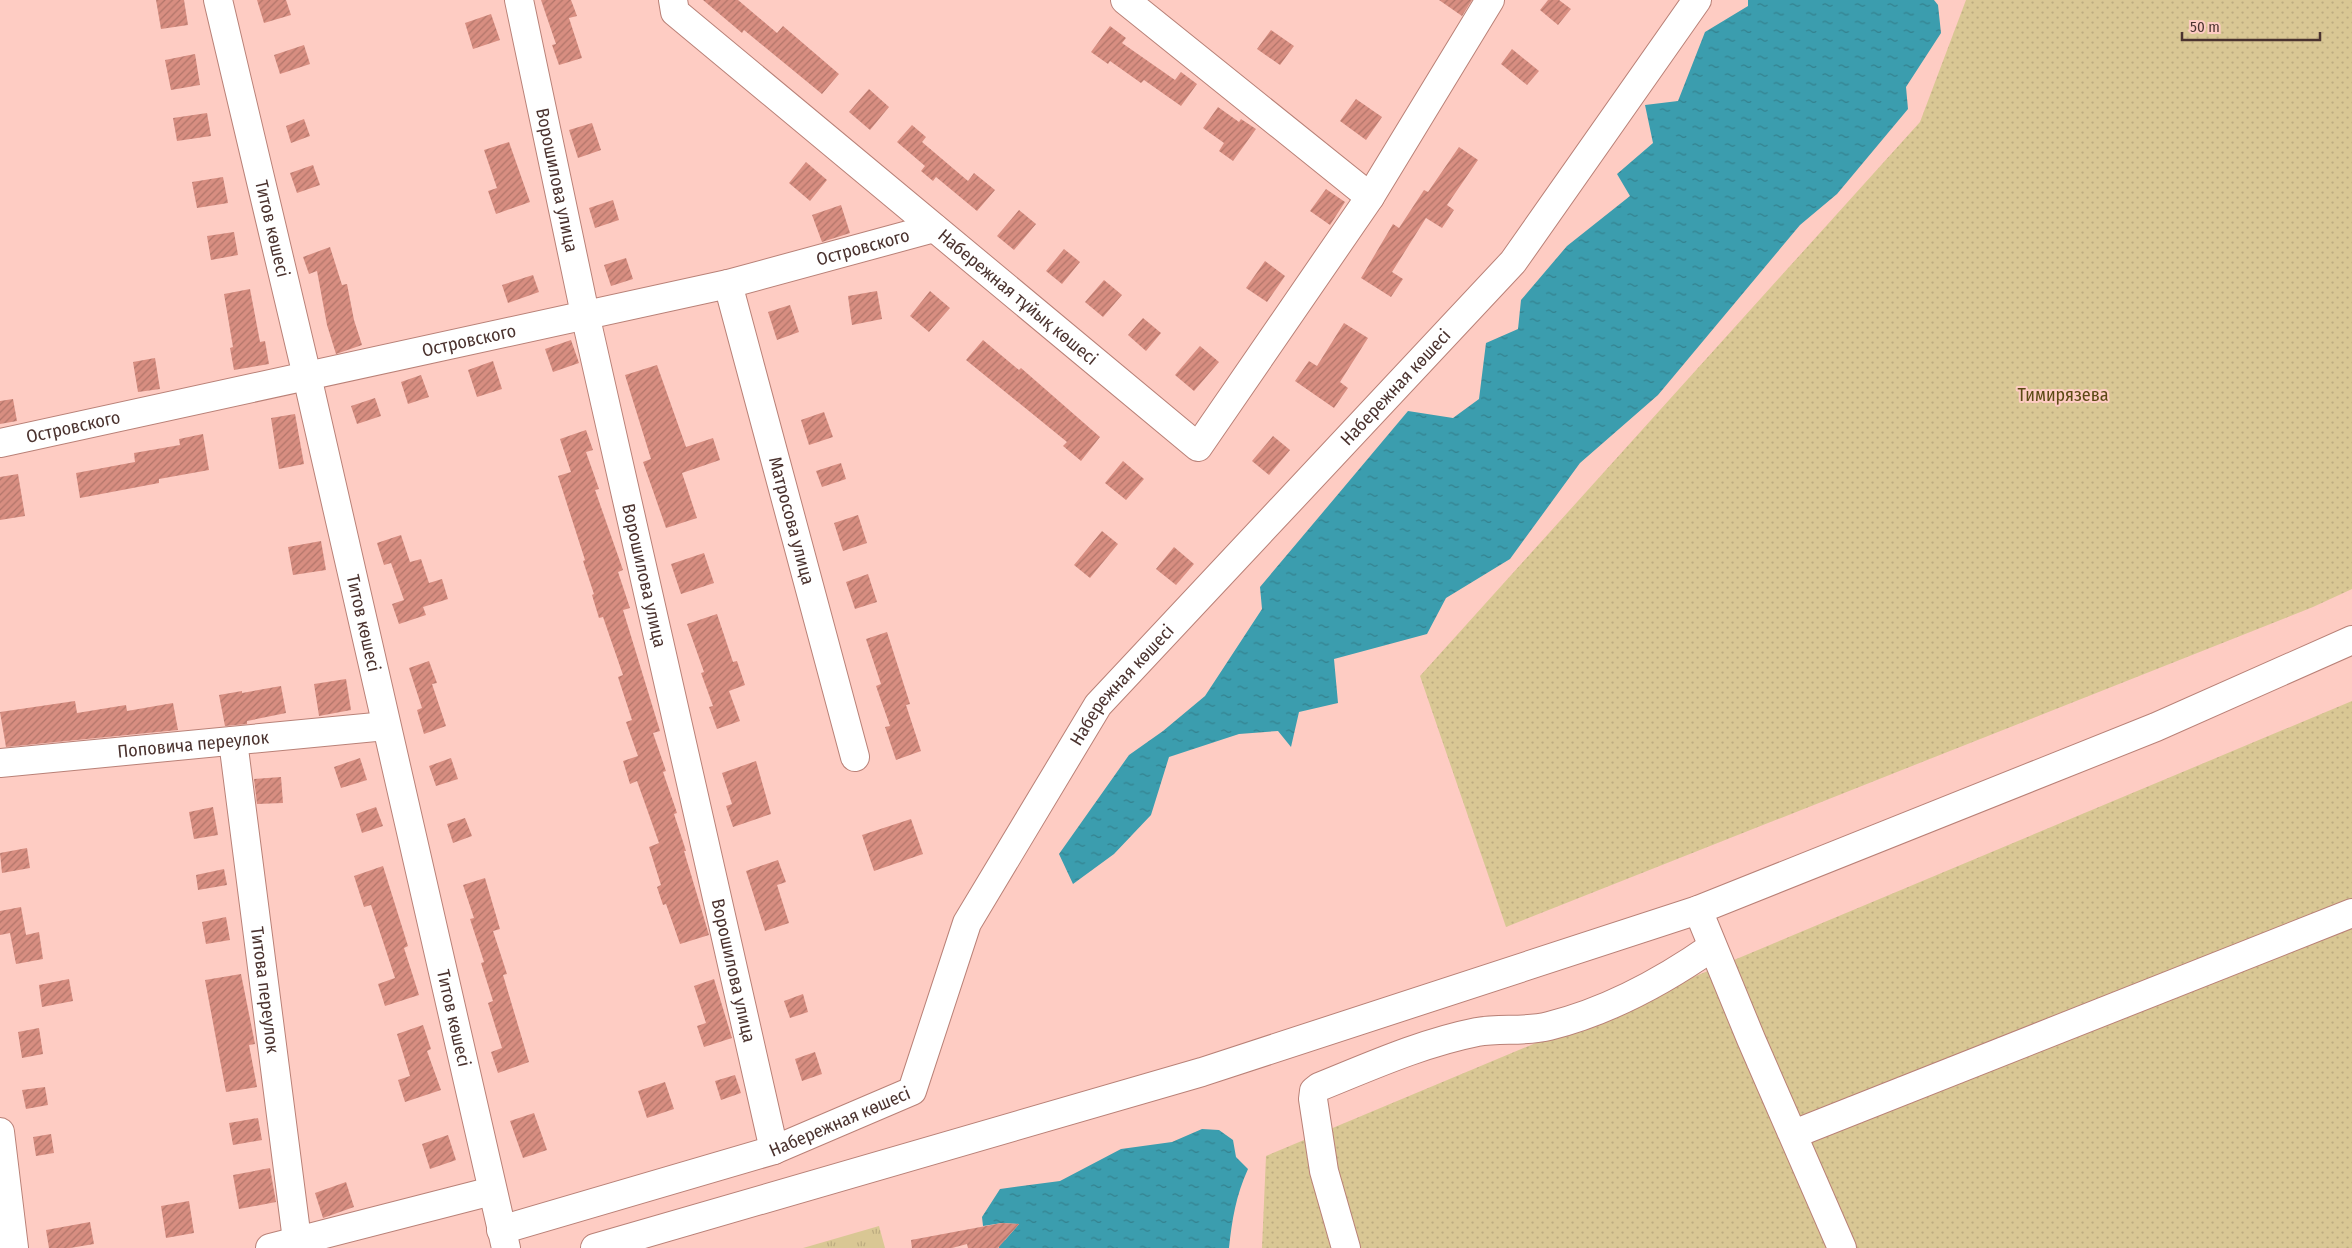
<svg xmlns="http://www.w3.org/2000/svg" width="2352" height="1248" font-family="'Fira Sans Condensed',sans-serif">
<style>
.grass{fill:url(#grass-dots)}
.park{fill:url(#park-tufts)}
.water{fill:url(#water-ripples)}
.building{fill:url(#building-hatch)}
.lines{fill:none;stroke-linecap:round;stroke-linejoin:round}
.minor-casing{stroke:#b98177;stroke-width:30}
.highway-casing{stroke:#b98177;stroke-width:30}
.minor{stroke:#fff;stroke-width:28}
.highway{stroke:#fff;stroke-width:28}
.labels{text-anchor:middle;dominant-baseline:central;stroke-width:4;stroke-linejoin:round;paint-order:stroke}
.street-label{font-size:18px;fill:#4b332f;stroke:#feccc3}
.park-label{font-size:18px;fill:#5b4913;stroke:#feccc3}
</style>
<defs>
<pattern id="grass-dots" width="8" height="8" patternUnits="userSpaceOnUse" patternTransform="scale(1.25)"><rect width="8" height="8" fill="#d9c794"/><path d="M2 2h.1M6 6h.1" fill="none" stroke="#bcab80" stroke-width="1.8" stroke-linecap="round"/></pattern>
<pattern id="park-tufts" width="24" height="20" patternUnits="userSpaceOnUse" patternTransform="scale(1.25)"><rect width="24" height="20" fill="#d9c794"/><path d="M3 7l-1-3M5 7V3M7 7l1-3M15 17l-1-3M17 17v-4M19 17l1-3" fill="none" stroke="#bcab80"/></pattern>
<pattern id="water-ripples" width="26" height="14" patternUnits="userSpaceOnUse" patternTransform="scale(1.25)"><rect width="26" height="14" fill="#3b9dae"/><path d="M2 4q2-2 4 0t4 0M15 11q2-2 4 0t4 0" fill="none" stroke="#34818e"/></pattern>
<pattern id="building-hatch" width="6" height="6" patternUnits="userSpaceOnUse" patternTransform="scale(1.25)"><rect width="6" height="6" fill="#d88e81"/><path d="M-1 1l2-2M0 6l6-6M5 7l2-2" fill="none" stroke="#b1756a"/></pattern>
</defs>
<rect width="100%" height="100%" fill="#feccc3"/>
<g class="grass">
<path d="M1966,0H2352V589L2313,607L1506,927L1420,676L1920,122Z"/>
<path d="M2352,701V1248H1262L1266,1156Z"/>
</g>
<path class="park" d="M879,1226L885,1248H803Z"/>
<g class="water">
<path d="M1748,0H1934L1938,5L1941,33L1906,87L1908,109L1837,194L1800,225L1658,395L1580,463L1510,559L1446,598L1427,634L1334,659L1338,703L1299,712L1291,747L1278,731L1239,734L1169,757L1151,815L1114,854L1073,884L1059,854L1129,755L1163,731L1205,696L1262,609L1260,587L1408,411L1453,418L1479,399L1486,343L1518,329L1521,300L1567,246L1630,196L1617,174L1653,143L1645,105L1678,101L1705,32L1748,6Z"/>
<path d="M1202,1129L1219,1130L1233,1140L1236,1157L1248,1169C1236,1195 1232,1220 1229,1248H999L997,1242L1005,1240L1019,1224L1002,1223L983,1226L982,1217L1000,1189L1060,1181L1121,1149L1172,1142Z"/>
</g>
<g class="building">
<path d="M156,0H184L188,25L161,29Z"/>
<path d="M257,0H286L291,15L264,23Z"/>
<path d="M541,0H571L577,16L569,18L582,58L559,65L552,45L556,44Z"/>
<path d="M703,0H738L777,33L783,26L839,74L822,94L744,30L742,33Z"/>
<path d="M1439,0H1472L1462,16Z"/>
<path d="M1548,0H1559L1571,9L1558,25L1540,10Z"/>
<path d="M491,14L500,40L473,49L465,23Z"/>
<path d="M1110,26L1126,38L1122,43L1175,80L1181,72L1197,84L1181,106L1144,80L1141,83L1110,61L1108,64L1091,52Z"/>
<path d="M1271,30L1294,46L1280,65L1257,49Z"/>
<path d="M304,45L310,64L280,74L274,55Z"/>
<path d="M1512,49L1539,71L1527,85L1501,64Z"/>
<path d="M195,54L200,85L171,90L165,60Z"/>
<path d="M869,89L889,107L870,130L849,112Z"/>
<path d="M1356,99L1382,117L1366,140L1340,121Z"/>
<path d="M1218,107L1239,122L1241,119L1256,129L1233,161L1219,151L1224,143L1203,128Z"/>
<path d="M207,113L211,136L177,141L173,118Z"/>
<path d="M304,119L310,136L291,143L286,126Z"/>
<path d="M592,123L601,150L578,158L569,130Z"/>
<path d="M912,125L926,137L922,142L968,181L974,173L995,190L977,211L936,177L933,181L921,171L925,166L897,142Z"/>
<path d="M509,142L530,202L496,214L488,191L497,188L484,150Z"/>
<path d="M1459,147L1478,160L1447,205L1454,210L1442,228L1426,218L1392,272L1403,279L1391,297L1361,278L1393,224L1399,228L1424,190L1428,192Z"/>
<path d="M806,162L827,180L810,201L789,183Z"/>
<path d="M313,165L320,185L297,193L290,173Z"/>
<path d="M223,177L228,203L197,208L192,182Z"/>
<path d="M1326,189L1345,202L1330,225L1310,211Z"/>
<path d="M613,200L619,220L595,228L589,208Z"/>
<path d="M841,205L850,233L822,242L812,215Z"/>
<path d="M1019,210L1036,224L1014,250L997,236Z"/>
<path d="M234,232L238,255L211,260L207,236Z"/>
<path d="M330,247L342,285L347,284L354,320L362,345L336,354L327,325L317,271L309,274L303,257Z"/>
<path d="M1064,249L1080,262L1062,284L1046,271Z"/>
<path d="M626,258L633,279L611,286L604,265Z"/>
<path d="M1265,261L1285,276L1267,302L1246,288Z"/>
<path d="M533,275L539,292L508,303L502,285Z"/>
<path d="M1104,280L1122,295L1103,317L1085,302Z"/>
<path d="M250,289L260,342L265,341L269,364L234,370L230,348L233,347L224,294Z"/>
<path d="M877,291L882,319L852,325L848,296Z"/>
<path d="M930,291L950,308L929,332L910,316Z"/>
<path d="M790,305L799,332L777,340L768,312Z"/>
<path d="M1143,318L1161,333L1146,351L1128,335Z"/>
<path d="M1344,323L1368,338L1340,382L1348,388L1334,408L1295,381L1309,361L1317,366Z"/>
<path d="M571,340L579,363L553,372L545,349Z"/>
<path d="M983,340L1019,370L1021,368L1100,437L1081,461L1063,446L1067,442L966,360Z"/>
<path d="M1200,346L1219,362L1194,391L1175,375Z"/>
<path d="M155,358L160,389L138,392L133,362Z"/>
<path d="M493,361L502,389L477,397L468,370Z"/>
<path d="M657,365L686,447L713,438L720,460L682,473L697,518L666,528L643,462L651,459L625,375Z"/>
<path d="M421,375L429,397L408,404L401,382Z"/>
<path d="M375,398L381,416L357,424L351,406Z"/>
<path d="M13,399L17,421L0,424V401Z"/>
<path d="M824,412L833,437L809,445L801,420Z"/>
<path d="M295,414L304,464L279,469L271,418Z"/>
<path d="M586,430L593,450L586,452L599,489L595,490L623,570L618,572L630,608L623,610L660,731L653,733L666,771L663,772L677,813L674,814L686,851H684L709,935L680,944L666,904L663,905L657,887L661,885L649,847L659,843L637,781L630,784L623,761L638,756L626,722L632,720L618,677L623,675L603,617L599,618L592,595L594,594L583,561L585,560L558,476L571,472L560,439Z"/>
<path d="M203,434L209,470L159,479V483L80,498L76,473L135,462L134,453L180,445L179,439Z"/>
<path d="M1273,436L1290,450L1269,475L1252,461Z"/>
<path d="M1123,461L1144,479L1126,500L1105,483Z"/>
<path d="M841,463L846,479L822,487L816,471Z"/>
<path d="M18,474L25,516L0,520V477Z"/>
<path d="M858,515L867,543L843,551L834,523Z"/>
<path d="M1102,531L1118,544L1090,578L1074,565Z"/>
<path d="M401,535L410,562L421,559L429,583L442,579L448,599L423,607L426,615L399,624L392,604L404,600L391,563L384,565L377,543Z"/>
<path d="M321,541L326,570L293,575L288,547Z"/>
<path d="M1174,547L1194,564L1176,585L1156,569Z"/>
<path d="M704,553L714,583L681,594L671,564Z"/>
<path d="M868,574L877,602L855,609L846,582Z"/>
<path d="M717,614L733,662L737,661L745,685L729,691L740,721L717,729L709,707L713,706L701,673L704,672L687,624Z"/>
<path d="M887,632L910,704L906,705L921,751L896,760L885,727L890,726L876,686L881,684L866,639Z"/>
<path d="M429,661L437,683L432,684L446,726L424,734L417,710L422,708L409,668Z"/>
<path d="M346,679L351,710L319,716L314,684Z"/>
<path d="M281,686L286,713L247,721V724L225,726L219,695L242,691V693Z"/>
<path d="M75,701L77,713L126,705L127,711L173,703L178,730L6,747L0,712Z"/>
<path d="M360,758L367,780L341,788L334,767Z"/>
<path d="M451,758L458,779L436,786L429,766Z"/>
<path d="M756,761L771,814L733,827L726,806L732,804L722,773Z"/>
<path d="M281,777L283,803L257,804L254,779Z"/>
<path d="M213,807L218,835L194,839L189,812Z"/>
<path d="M376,807L383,826L362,833L356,814Z"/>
<path d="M465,818L472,836L453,843L447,824Z"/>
<path d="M911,819L923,854L874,871L862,835Z"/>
<path d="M27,848L30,868L2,873L0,853Z"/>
<path d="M778,860L786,882L777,885L789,923L765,931L746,871Z"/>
<path d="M383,866L408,946L404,948L419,995L385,1006L378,984L395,978L371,905L364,907L354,876Z"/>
<path d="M224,869L227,885L198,890L196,875Z"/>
<path d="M485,878L500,929L493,931L507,974L503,975L529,1062L498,1073L491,1052L502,1048L488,1003L493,1001L481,963L484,962L470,919L474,918L463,885Z"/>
<path d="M21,907L26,935L39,932L43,959L16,964L10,933L0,935V911Z"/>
<path d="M226,917L230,940L206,944L202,922Z"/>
<path d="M241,974L255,1044L249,1045L257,1087L226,1092L205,980Z"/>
<path d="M69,979L73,1001L42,1007L39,985Z"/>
<path d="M714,979L732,1038L704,1047L697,1026L706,1023L694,986Z"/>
<path d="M803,994L808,1012L790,1018L784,1001Z"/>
<path d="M423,1025L431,1049L427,1051L441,1090L405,1102L398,1080L410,1076L397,1034Z"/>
<path d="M39,1028L43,1054L22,1058L18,1032Z"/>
<path d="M815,1052L822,1074L802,1081L795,1059Z"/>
<path d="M735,1075L741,1093L721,1100L715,1081Z"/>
<path d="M665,1082L674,1109L647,1118L638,1091Z"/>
<path d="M45,1087L48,1105L26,1109L22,1090Z"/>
<path d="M534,1113L547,1150L523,1158L510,1121Z"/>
<path d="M258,1118L262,1140L233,1145L229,1123Z"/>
<path d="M51,1134L54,1153L36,1156L33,1137Z"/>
<path d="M448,1135L456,1160L430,1169L422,1144Z"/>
<path d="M270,1168L276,1202L239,1209L233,1175Z"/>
<path d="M346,1182L354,1207L323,1218L315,1193Z"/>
<path d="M189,1201L194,1233L166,1238L161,1206Z"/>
<path d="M90,1222L94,1244L70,1248H49L46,1230Z"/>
<path d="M1002,1223L1019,1224L998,1248H968L967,1244L952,1248H912L911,1240Z"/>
</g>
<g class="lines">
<defs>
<g id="minor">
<path id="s1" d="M218,0L307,376L506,1248"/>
<path id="s2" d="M519,0L585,314L774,1150"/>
<path id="s3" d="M673,0L675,12L1198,447L1370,197L1490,0"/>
<path d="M1125,0L1370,197"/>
<path id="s4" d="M728,284L855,757"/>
<path id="s5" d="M0,443L728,284L934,228"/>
<path id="s6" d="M233,741L297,1240"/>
<path id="s7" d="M0,763L386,726"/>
<path d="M1698,910L1751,1039L1842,1248"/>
<path d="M0,1132L14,1248"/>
<path d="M1794,1134L2352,913"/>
<path id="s8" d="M501,1230L774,1150L912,1091L967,923L1098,705L1513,262L1697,0"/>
<path d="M270,1248L492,1191"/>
<path d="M1346,1248L1324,1171L1313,1099L1314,1091L1319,1087C1371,1066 1422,1043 1477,1032C1500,1028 1526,1032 1549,1026C1609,1011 1662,982 1712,947"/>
</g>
<path id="highway" d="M595,1248L1202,1072L1698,910L2156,727L2352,640"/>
</defs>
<use href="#minor" class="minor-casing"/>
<use href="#highway" class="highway-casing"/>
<use href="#minor" class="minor"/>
<use href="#highway" class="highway"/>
</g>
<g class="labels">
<g class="street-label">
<text stroke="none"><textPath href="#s2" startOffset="184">Ворошилова улица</textPath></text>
<text stroke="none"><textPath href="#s1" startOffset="235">Титов көшесі</textPath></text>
<text stroke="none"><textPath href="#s5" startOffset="885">Островского</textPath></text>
<text stroke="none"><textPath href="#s3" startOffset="458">Набережная тұйық көшесі</textPath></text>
<text stroke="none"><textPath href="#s5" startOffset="480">Островского</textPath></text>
<text stroke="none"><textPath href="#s8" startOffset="1301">Набережная көшесі</textPath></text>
<text stroke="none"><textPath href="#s5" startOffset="75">Островского</textPath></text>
<text stroke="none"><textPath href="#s4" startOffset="245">Матросова улица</textPath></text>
<text stroke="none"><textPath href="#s2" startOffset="589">Ворошилова улица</textPath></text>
<text stroke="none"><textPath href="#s1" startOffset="640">Титов көшесі</textPath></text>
<text stroke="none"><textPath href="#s8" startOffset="896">Набережная көшесі</textPath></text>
<text stroke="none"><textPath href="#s7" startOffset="194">Поповича переулок</textPath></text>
<text stroke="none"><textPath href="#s2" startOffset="994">Ворошилова улица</textPath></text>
<text stroke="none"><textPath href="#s6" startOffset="251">Титова переулок</textPath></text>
<text stroke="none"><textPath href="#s1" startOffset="1045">Титов көшесі</textPath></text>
<text stroke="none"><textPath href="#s8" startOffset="356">Набережная көшесі</textPath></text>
</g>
<g class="park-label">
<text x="2063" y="395">Тимирязева</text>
</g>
</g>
<path d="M2182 32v8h138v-8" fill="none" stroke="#4b332f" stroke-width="2.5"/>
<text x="2190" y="32" font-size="15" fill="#4b332f" stroke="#feccc3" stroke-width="4" paint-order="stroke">50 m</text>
</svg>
